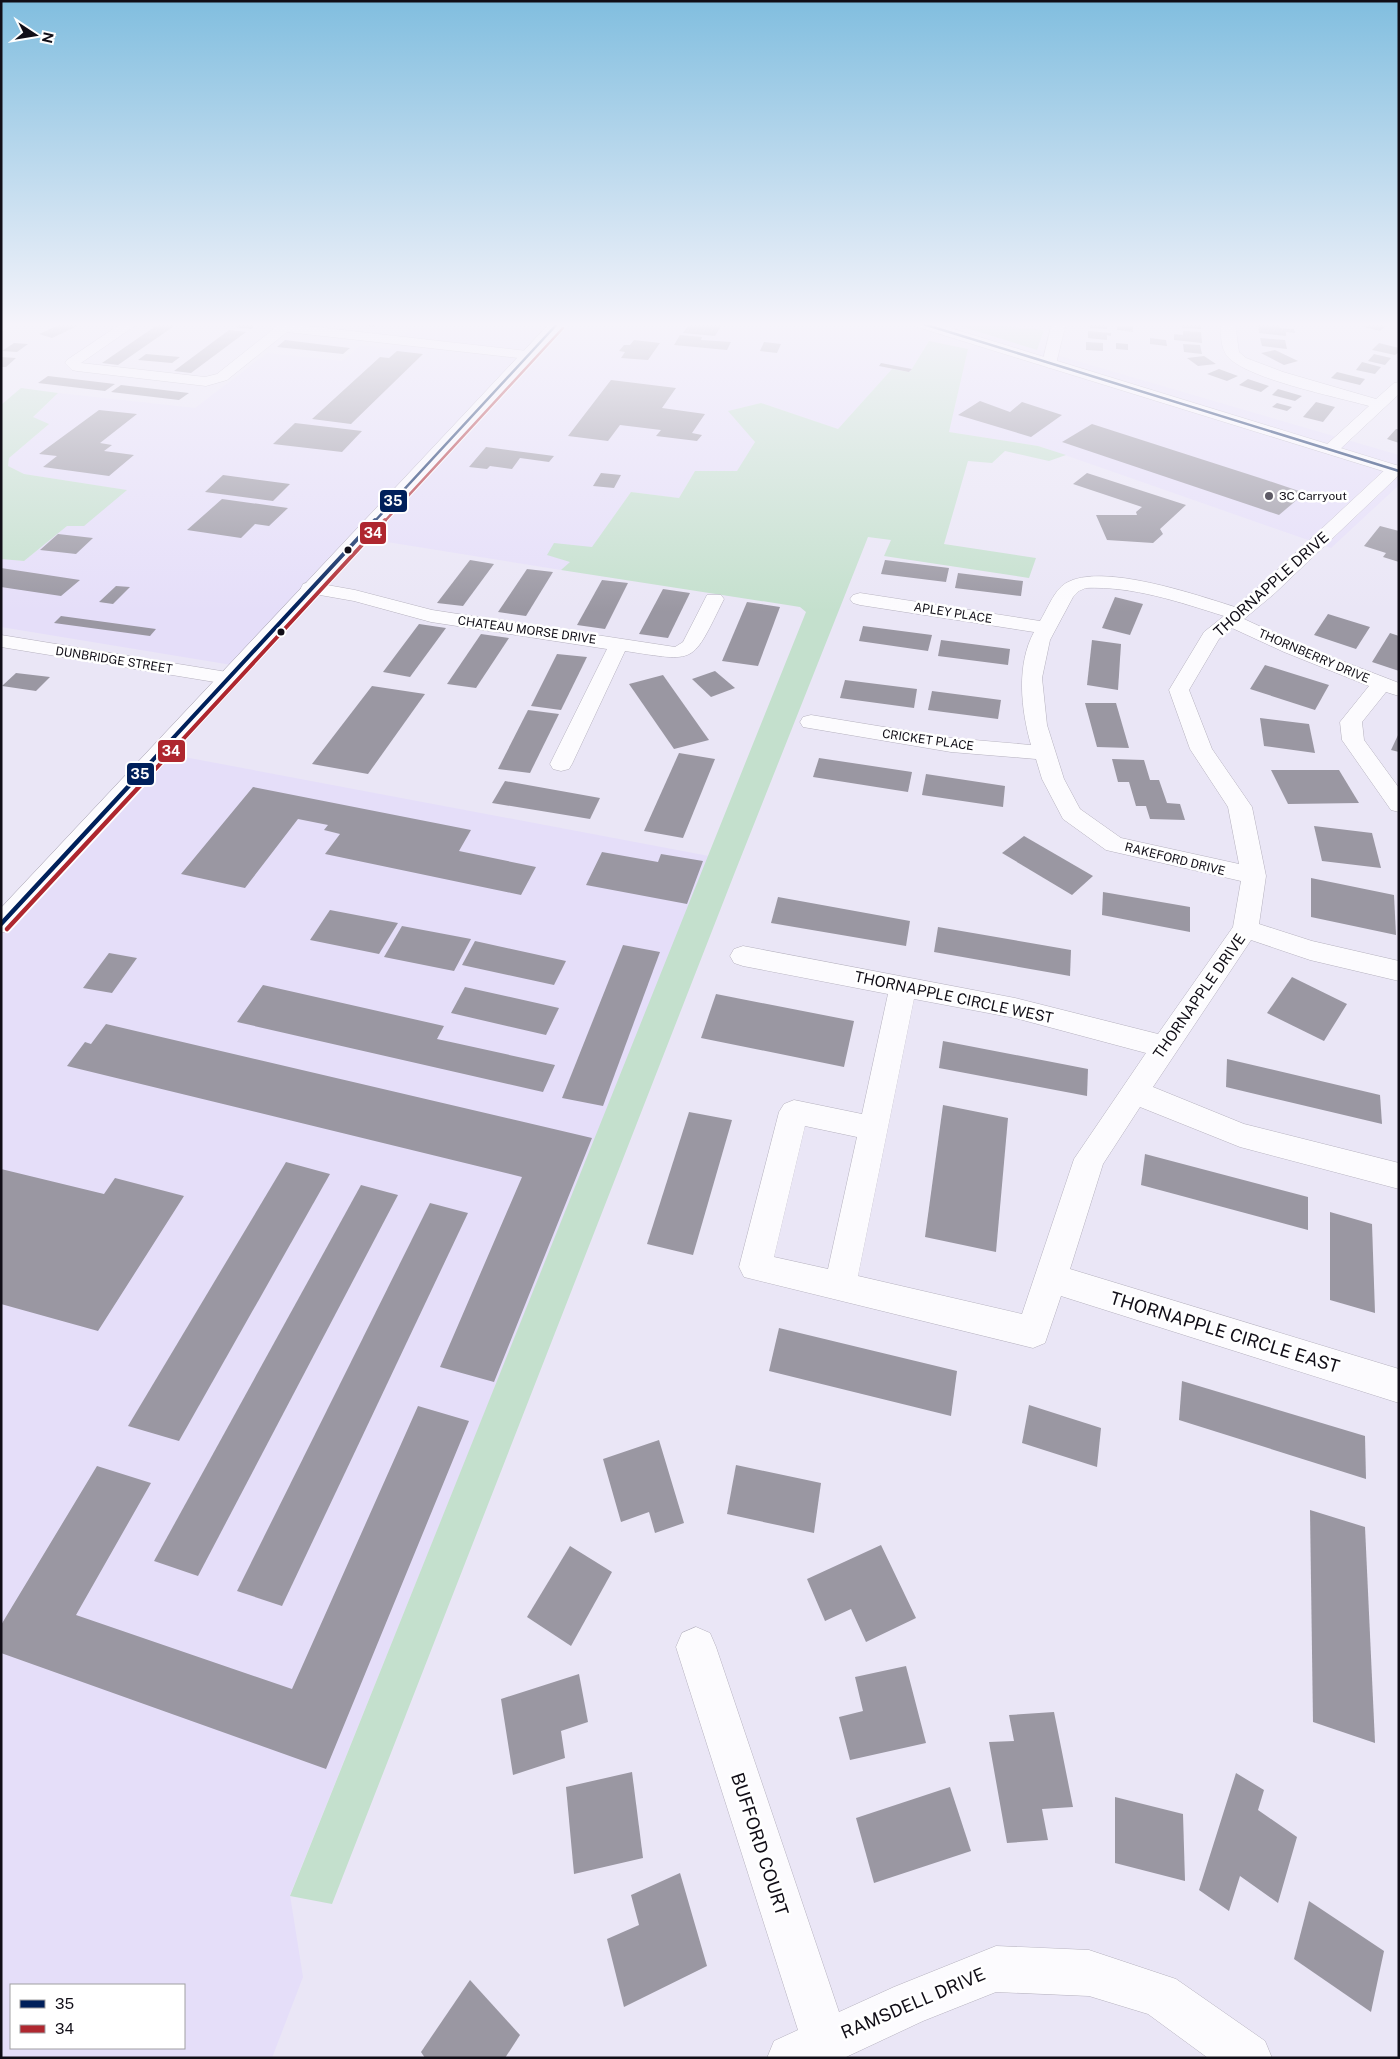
<svg xmlns="http://www.w3.org/2000/svg" width="1400" height="2059" font-family="'Public Sans',sans-serif">
<style>
.built{fill:#e5def9;fill-rule:evenodd}
.green{fill:#c4e0cd}
.building{fill:#9a97a2}
.lines{fill:none;stroke-linecap:round;stroke-linejoin:round}
.minor-casing{stroke:#b6b2bf;stroke-width:1}
.primary-casing{stroke:#b6b2bf;stroke-width:1}
.minor{fill:#fcfbfe;fill-rule:evenodd}
.primary{fill:#fcfbfe;fill-rule:evenodd}
.bus-1-far2-casing{stroke:#fff;stroke-width:4.5}
.bus-1-far1-casing{stroke:#fff;stroke-width:6}
.bus-1-casing{stroke:#fff;stroke-width:8}
.bus-2-far2-casing{stroke:#fff;stroke-width:4.5}
.bus-2-far1-casing{stroke:#fff;stroke-width:6}
.bus-2-casing{stroke:#fff;stroke-width:8}
.bus-1-far2{stroke:#00205b;stroke-width:2.5}
.bus-1-far1{stroke:#00205b;stroke-width:4}
.bus-1{stroke:#00205b;stroke-width:4.5}
.bus-2-far2{stroke:#af272f;stroke-width:2.5}
.bus-2-far1{stroke:#af272f;stroke-width:4}
.bus-2{stroke:#af272f;stroke-width:4.5}
.poi-dot{fill:#5d5a65;stroke:#fff;stroke-width:2}
.bus-dot{fill:#110e17;stroke:#fff;stroke-width:2}
.labels{text-anchor:middle;dominant-baseline:central;stroke-width:5;stroke-linejoin:round;paint-order:stroke}
.far-poi-label{font-size:12px;fill:#110e17;stroke:#fff;text-anchor:start}
.far-street-label{font-size:12px;fill:#110e17;stroke:#fff}
.street-label{font-size:15px;fill:#110e17;stroke:#fff}
.near-street-label{font-size:18px;fill:#110e17;stroke:#fff}
.line-badge{stroke:#fff;stroke-width:2}
.badge-label{font-size:14px;text-anchor:middle;font-weight:bold;fill:#fff}
</style>
<rect width="100%" height="100%" fill="#eae6f6"/>
<g class="built">
<path d="M404,323H938L910,372L892,369L838,429L761,403L729,411L755,442L737,472L695,471L679,498L631,492L592,548L561,570L362,538L244,667L1,627V559L24,561L67,526L126,490L24,474L8,466L9,458L48,425L33,418L58,393L195,408L267,353L342,361L361,345L389,349L412,327Z"/>
<path d="M991,336L1399,455V485L1331,548L1039,446L949,432L968,349Z"/>
<path d="M163,753L709,856L290,1895L303,1977L272,2058H1V925ZM11,1985H184V2048H11Z"/>
</g>
<g class="green">
<path d="M951,323H993V325L1044,330L1037,350Z"/>
<path d="M929,341L968,349L949,432L1038,446L1066,455L1049,461L1005,451L992,463L968,461L944,544L1036,558L1029,578L884,556L891,540L868,537L735,872L332,1904L290,1896L806,612L800,607L561,570L570,562L547,555L554,543L592,547L631,492L679,498L695,471H737L755,442L728,411L761,403L838,429L892,369L910,372Z"/>
<path d="M21,388L58,393L33,417L49,424L9,458L8,466L24,474L127,490L84,526H67L24,561L1,559V405Z"/>
</g>
<g class="building">
<path d="M63,323H84L52,338L39,334Z"/>
<path d="M160,323L177,324L118,365L102,363Z"/>
<path d="M240,323H258L251,329L235,327Z"/>
<path d="M349,323H379L374,327Z"/>
<path d="M690,323H723L715,336L683,333Z"/>
<path d="M1090,323H1107V329L1090,328Z"/>
<path d="M1182,323H1200L1201,329L1182,328Z"/>
<path d="M1258,323L1279,325L1280,328L1294,329L1295,333L1286,332V336L1259,333Z"/>
<path d="M1369,323H1374L1386,326L1380,331L1364,327Z"/>
<path d="M1117,325L1133,326V332L1117,330Z"/>
<path d="M229,330L246,332L191,373L174,371Z"/>
<path d="M1088,331L1111,333V336L1107,335V340L1088,338Z"/>
<path d="M1183,331L1201,332L1202,343L1174,340V334L1183,335Z"/>
<path d="M680,335L702,337L701,340L731,342L727,350L674,345Z"/>
<path d="M1150,338L1166,340L1167,346L1150,344Z"/>
<path d="M1260,338L1285,340L1287,349L1262,346Z"/>
<path d="M285,340L350,348L343,354L277,347Z"/>
<path d="M634,340L660,343L648,360L621,358L625,352L619,351L624,345H630Z"/>
<path d="M764,342L781,344L777,353L760,351Z"/>
<path d="M1086,342L1103,343V351L1086,350Z"/>
<path d="M14,343L28,344L17,352L2,351Z"/>
<path d="M1116,343L1128,344V350L1116,349Z"/>
<path d="M1379,343L1399,348V352L1395,355L1372,350Z"/>
<path d="M1183,344L1200,345L1202,354L1184,352Z"/>
<path d="M1275,350L1298,361L1284,365L1261,353Z"/>
<path d="M397,351L423,354L351,424L312,419L380,357L389,358Z"/>
<path d="M146,354L180,357L172,363L138,360Z"/>
<path d="M1374,354L1391,358L1385,365L1368,361Z"/>
<path d="M1204,356L1216,364L1198,366L1187,358Z"/>
<path d="M1,357L16,358L6,367H1Z"/>
<path d="M1362,362L1381,367L1375,374L1356,370Z"/>
<path d="M881,363L912,369L909,372L879,366Z"/>
<path d="M1219,369L1238,376L1227,381L1207,374Z"/>
<path d="M1337,372L1365,379L1360,385L1331,378Z"/>
<path d="M48,376L115,384L105,391L38,383Z"/>
<path d="M1248,379L1269,386L1261,392L1239,385Z"/>
<path d="M611,380L676,388L662,408L705,414L692,433L702,435L697,441L656,436L661,430L620,425L608,441L568,436Z"/>
<path d="M121,385L189,393L179,400L111,392Z"/>
<path d="M1278,389L1302,396L1295,401L1272,395Z"/>
<path d="M980,401L1010,412L1022,402L1062,415L1031,437L958,415Z"/>
<path d="M1316,402L1335,407L1323,422L1303,417Z"/>
<path d="M1277,403L1292,407L1287,411L1272,407Z"/>
<path d="M99,410L137,414L100,443L112,445L104,451L134,455L109,476L43,467L57,456L39,454Z"/>
<path d="M295,423L362,431L342,452L273,444Z"/>
<path d="M1092,424L1260,478L1305,493L1279,515L1062,442Z"/>
<path d="M1396,429H1399V443L1387,439Z"/>
<path d="M486,447L554,456L549,462L520,458L512,469L490,466L487,469L469,467Z"/>
<path d="M601,473L621,475L614,488L593,486Z"/>
<path d="M1087,473L1186,505L1160,529L1163,534L1153,543L1107,540L1096,515H1137L1136,512L1142,507L1073,484Z"/>
<path d="M223,475L290,484L273,501L205,492Z"/>
<path d="M222,499L288,508L269,526L255,524L241,538L187,530Z"/>
<path d="M1380,526L1399,531V562L1383,557L1386,553L1364,546Z"/>
<path d="M58,534L93,538L76,554L40,550Z"/>
<path d="M470,560L494,564L463,606L437,603Z"/>
<path d="M885,560L949,568L946,582L881,574Z"/>
<path d="M1,568L80,580L61,596L1,587Z"/>
<path d="M527,569L553,572L526,616L498,612Z"/>
<path d="M958,573L1023,581L1021,596L955,588Z"/>
<path d="M602,580L628,583L605,629L577,625Z"/>
<path d="M116,586L130,587L113,604L99,602Z"/>
<path d="M663,589L690,593L668,638L639,634Z"/>
<path d="M1115,597L1143,604L1130,635L1102,628Z"/>
<path d="M747,602L780,607L758,666L722,661Z"/>
<path d="M1328,614L1370,627L1356,649L1314,635Z"/>
<path d="M61,616L156,629L150,636L54,623Z"/>
<path d="M419,624L446,628L410,677L383,672Z"/>
<path d="M863,626L932,635L928,651L859,641Z"/>
<path d="M1390,633L1399,636V671L1372,662Z"/>
<path d="M481,634L509,638L476,688L447,684Z"/>
<path d="M941,640L1010,649L1008,665L938,656Z"/>
<path d="M1092,640L1121,644L1118,690L1087,685Z"/>
<path d="M557,654L587,657L561,710L531,706Z"/>
<path d="M1265,665L1329,685L1315,710L1250,689Z"/>
<path d="M715,671L735,688L711,697L692,679Z"/>
<path d="M16,673L50,677L36,691L2,686Z"/>
<path d="M663,675L709,740L674,749L629,684Z"/>
<path d="M845,680L917,689L914,708L840,698Z"/>
<path d="M372,686L425,694L368,774L312,764Z"/>
<path d="M932,691L1001,700L998,719L928,710Z"/>
<path d="M1085,703H1116L1129,748L1097,747Z"/>
<path d="M528,710L559,714L530,773L498,769Z"/>
<path d="M1260,718L1309,724L1315,753L1264,746Z"/>
<path d="M1399,733V752L1391,750Z"/>
<path d="M679,753L715,759L683,838L644,831Z"/>
<path d="M819,758L912,772L908,792L813,777Z"/>
<path d="M1112,759L1144,760L1150,780H1159L1167,803L1180,804L1185,820L1150,819L1146,806H1136L1129,782H1118Z"/>
<path d="M1271,770H1339L1359,803L1288,804Z"/>
<path d="M926,774L1005,786L1003,807L922,795Z"/>
<path d="M505,781L600,798L590,819L492,803Z"/>
<path d="M253,787L471,830L459,851L536,867L521,895L325,854L340,834L324,830L328,825L298,819L245,888L181,874Z"/>
<path d="M1314,826L1372,833L1381,868L1322,861Z"/>
<path d="M1024,836L1093,876L1072,895L1002,853Z"/>
<path d="M602,852L658,862L661,854L703,861L687,904L586,885Z"/>
<path d="M1311,878L1394,895L1396,935L1311,917Z"/>
<path d="M1103,892L1190,907V932L1102,915Z"/>
<path d="M778,897L910,921L906,946L771,923Z"/>
<path d="M330,910L398,923L379,954L310,940Z"/>
<path d="M402,926L471,939L454,971L384,957Z"/>
<path d="M938,927L1071,950L1070,976L934,952Z"/>
<path d="M475,941L566,961L554,985L462,965Z"/>
<path d="M623,945L660,952L603,1106L562,1098Z"/>
<path d="M109,953L137,958L112,993L83,988Z"/>
<path d="M1292,977L1347,1004L1324,1041L1267,1013Z"/>
<path d="M263,985L444,1026L437,1039L555,1065L543,1092L237,1022Z"/>
<path d="M465,987L559,1008L546,1035L451,1013Z"/>
<path d="M716,994L854,1021L844,1067L701,1038Z"/>
<path d="M106,1024L592,1138L494,1382L440,1367L522,1177L67,1066L85,1042L91,1044Z"/>
<path d="M943,1041L1088,1069L1087,1096L939,1068Z"/>
<path d="M1227,1059L1380,1095L1382,1124L1226,1087Z"/>
<path d="M943,1105L1008,1118L996,1252L925,1237Z"/>
<path d="M689,1112L732,1120L693,1255L647,1244Z"/>
<path d="M1145,1154L1308,1197V1230L1141,1185Z"/>
<path d="M286,1162L330,1174L179,1441L128,1426Z"/>
<path d="M1,1169L104,1194L115,1178L184,1196L98,1331L1,1304Z"/>
<path d="M361,1185L398,1195L198,1576L154,1561Z"/>
<path d="M430,1203L468,1213L282,1606L237,1591Z"/>
<path d="M1330,1212L1372,1224L1375,1313L1330,1300Z"/>
<path d="M779,1328L957,1371L951,1416L769,1371Z"/>
<path d="M1182,1381L1365,1436L1366,1479L1179,1420Z"/>
<path d="M1029,1405L1101,1428L1097,1467L1022,1443Z"/>
<path d="M418,1406L469,1421L326,1769L1,1653V1625L97,1466L151,1483L76,1615L292,1689Z"/>
<path d="M659,1440L684,1523L655,1533L649,1512L621,1522L603,1459Z"/>
<path d="M736,1465L821,1483L814,1533L727,1514Z"/>
<path d="M1310,1510L1365,1527L1375,1743L1313,1722Z"/>
<path d="M881,1545L916,1618L866,1642L851,1609L825,1621L807,1579Z"/>
<path d="M570,1546L612,1572L571,1646L527,1617Z"/>
<path d="M906,1666L926,1743L850,1760L839,1717L863,1711L855,1677Z"/>
<path d="M579,1674L588,1722L561,1731L565,1758L513,1775L501,1699Z"/>
<path d="M1054,1712L1073,1807L1042,1809L1048,1840L1007,1843L989,1742L1014,1741L1009,1715Z"/>
<path d="M632,1772L643,1858L574,1874L566,1787Z"/>
<path d="M1236,1773L1264,1790L1258,1810L1297,1837L1278,1903L1240,1876L1229,1911L1199,1890Z"/>
<path d="M950,1787L971,1851L874,1883L856,1818Z"/>
<path d="M1115,1797L1183,1814L1185,1881L1115,1863Z"/>
<path d="M680,1873L707,1966L624,2007L607,1939L639,1925L631,1895Z"/>
<path d="M1309,1901L1384,1951L1371,2012L1294,1959Z"/>
<path d="M470,1980L520,2035L505,2058H425L421,2052Z"/>
</g>
<g class="lines">
<defs>
<g id="minor">
<path d="M1,323H16L1,333Z"/>
<path d="M122,323H139L81,363L205,377L217,374L281,323L527,351L534,355L527,359L287,332L227,380L206,386L77,371L72,370L65,363L67,360Z"/>
<path d="M1052,323H1066L1056,364L1049,368L1042,364Z"/>
<path d="M1221,323H1235L1239,352L1246,358L1283,372L1376,399L1394,383L1399,382V394L1337,452H1325L1323,449L1325,446L1369,406C1337,397 1248,379 1228,357C1220,348 1221,334 1221,323Z"/>
<path d="M1395,465L1399,466V475L1274,594L1244,619L1298,644L1399,683V696L1386,692L1362,722L1364,740L1399,788V812L1391,810L1342,740L1340,722L1369,686L1284,652L1232,628L1219,639L1189,690L1212,749L1252,807L1266,876L1259,924L1312,941L1399,961V981L1310,960L1251,940L1153,1087L1244,1124L1399,1163V1189L1240,1147L1140,1107L1103,1164L1070,1269L1399,1369V1403L1061,1296L1045,1343L1033,1348L744,1277L739,1267L779,1112L784,1104L794,1100L862,1114L888,994L743,966L734,963L730,956L734,949L743,946L1015,998L1158,1034L1233,927L1241,881L1106,850L1063,819L1042,779L1036,759L951,752L803,727L800,722L803,717L811,715L951,738L1031,745C1021,710 1016,665 1034,632L860,605L853,603L850,599L853,595L860,593L1040,621C1047,610 1054,590 1066,583C1101,562 1197,595 1235,607L1260,586L1389,466ZM1086,588C1133,586 1179,602 1224,616L1204,632L1169,690L1190,749L1228,807L1239,864L1121,838L1080,809L1064,779L1047,725L1042,678L1050,640L1073,597L1079,591ZM914,999L1015,1018L1146,1053L1074,1159L1022,1314L858,1276ZM805,1126L857,1137L828,1269L774,1257Z"/>
<path d="M310,582L355,590L432,610L675,647L683,642L707,595H721L724,599C691,665 698,662 625,651L572,764L569,769L561,771L553,769L550,764L607,649L431,622L354,601L303,592L301,588L303,584Z"/>
<path d="M1,635L227,672L234,674L237,678L234,682L227,684L1,647Z"/>
<path d="M696,1627L710,1633L716,1647L839,2012L894,1987L996,1946L1089,1950L1176,1979L1265,2041L1272,2058H1208L1148,2014L1089,1996L996,1992L923,2021L844,2058H767L774,2041L798,2030L676,1647L682,1633Z"/>
</g>
<g id="primary">
<path d="M550,323H565L10,930L1,933V908Z"/>
<path d="M912,323H934L1399,466V476L914,326Z"/>
</g>
</defs>
<use href="#minor" class="minor-casing"/>
<use href="#primary" class="primary-casing"/>
<use href="#minor" class="minor"/>
<use href="#primary" class="primary"/>
<defs>
<g id="bus-1-far2">
<path d="M920,323L1399,471"/>
<path d="M374,522L558,323"/>
</g>
<path id="bus-1-far1" d="M138,776L375,520"/>
<path id="bus-1" d="M1,924L139,775"/>
<path id="bus-2-far2" d="M384,522L563,328"/>
<path id="bus-2-far1" d="M149,776L385,520"/>
<path id="bus-2" d="M7,929L150,775"/>
</defs>
<use href="#bus-1-far2" class="bus-1-far2-casing"/>
<use href="#bus-1-far1" class="bus-1-far1-casing"/>
<use href="#bus-1" class="bus-1-casing"/>
<use href="#bus-2-far2" class="bus-2-far2-casing"/>
<use href="#bus-2-far1" class="bus-2-far1-casing"/>
<use href="#bus-2" class="bus-2-casing"/>
<use href="#bus-1-far2" class="bus-1-far2"/>
<use href="#bus-1-far1" class="bus-1-far1"/>
<use href="#bus-1" class="bus-1"/>
<use href="#bus-2-far2" class="bus-2-far2"/>
<use href="#bus-2-far1" class="bus-2-far1"/>
<use href="#bus-2" class="bus-2"/>
</g>
<linearGradient id="sky" x2="0" y2="1"><stop stop-color="#81bedf"/><stop offset="0.53" stop-color="#f6f4fb"/><stop offset="1" stop-color="#f6f4fb" stop-opacity="0"/></linearGradient>
<rect width="1400" height="612" fill="url(#sky)"/>
<circle class="poi-dot" cx="1269" cy="496" r="5"/>
<g class="bus-dot">
<circle cx="348" cy="550" r="4.5"/>
<circle cx="281" cy="632" r="4.5"/>
</g>
<g class="labels">
<g class="far-poi-label">
<text x="1279" y="496">3C Carryout</text>
</g>
<g class="far-street-label">
<text transform="translate(953 613) rotate(9)">APLEY PLACE</text>
<text transform="translate(527 630) rotate(8)">CHATEAU MORSE DRIVE</text>
<text transform="translate(1314 656) rotate(23)">THORNBERRY DRIVE</text>
<text transform="translate(114 660) rotate(9)">DUNBRIDGE STREET</text>
<text transform="translate(928 740) rotate(8)">CRICKET PLACE</text>
<text transform="translate(1175 859) rotate(14)">RAKEFORD DRIVE</text>
</g>
<g class="street-label">
<text transform="translate(1271 584) rotate(-42)">THORNAPPLE DRIVE</text>
<text transform="translate(1199 996) rotate(-55)">THORNAPPLE DRIVE</text>
<text transform="translate(954 997) rotate(12)">THORNAPPLE CIRCLE WEST</text>
</g>
<g class="near-street-label">
<text transform="translate(1225 1332) rotate(17)">THORNAPPLE CIRCLE EAST</text>
<text transform="translate(760 1844) rotate(72)">BUFFORD COURT</text>
<text transform="translate(913 2003) rotate(-23)">RAMSDELL DRIVE</text>
</g>
</g>
<g class="line-badge">
<rect x="379" y="489" width="29" height="24" rx="5" fill="#00205b"/>
<rect x="359" y="521" width="28" height="24" rx="5" fill="#af272f"/>
<rect x="157" y="739" width="29" height="24" rx="5" fill="#af272f"/>
<rect x="126" y="762" width="29" height="24" rx="5" fill="#00205b"/>
</g>
<g class="badge-label">
<text x="393" y="506">35</text>
<text x="373" y="538">34</text>
<text x="171" y="756">34</text>
<text x="140" y="779">35</text>
</g>
<rect width="1400" height="2059" fill="none" stroke="#110e17" stroke-width="5"/>
<rect x="10" y="1984" width="175" height="65" fill="#ffffff" stroke="#a09fa2"/>
<rect x="20" y="2000" width="25" height="8" fill="#00205b" stroke="#a09fa2"/>
<text x="55" y="2009" font-size="15" fill="#110e17">35</text>
<rect x="20" y="2025" width="25" height="8" fill="#af272f" stroke="#a09fa2"/>
<text x="55" y="2034" font-size="15" fill="#110e17">34</text>
<g transform="translate(35 35) rotate(102)" stroke="#ffffff" stroke-width="4" paint-order="stroke">
<path d="M0-4L9 19L0 12L-9 19Z" fill="#110e17"/>
<text y="-8" font-size="14" font-weight="bold" text-anchor="middle" fill="#110e17">N</text>
</g>
</svg>
